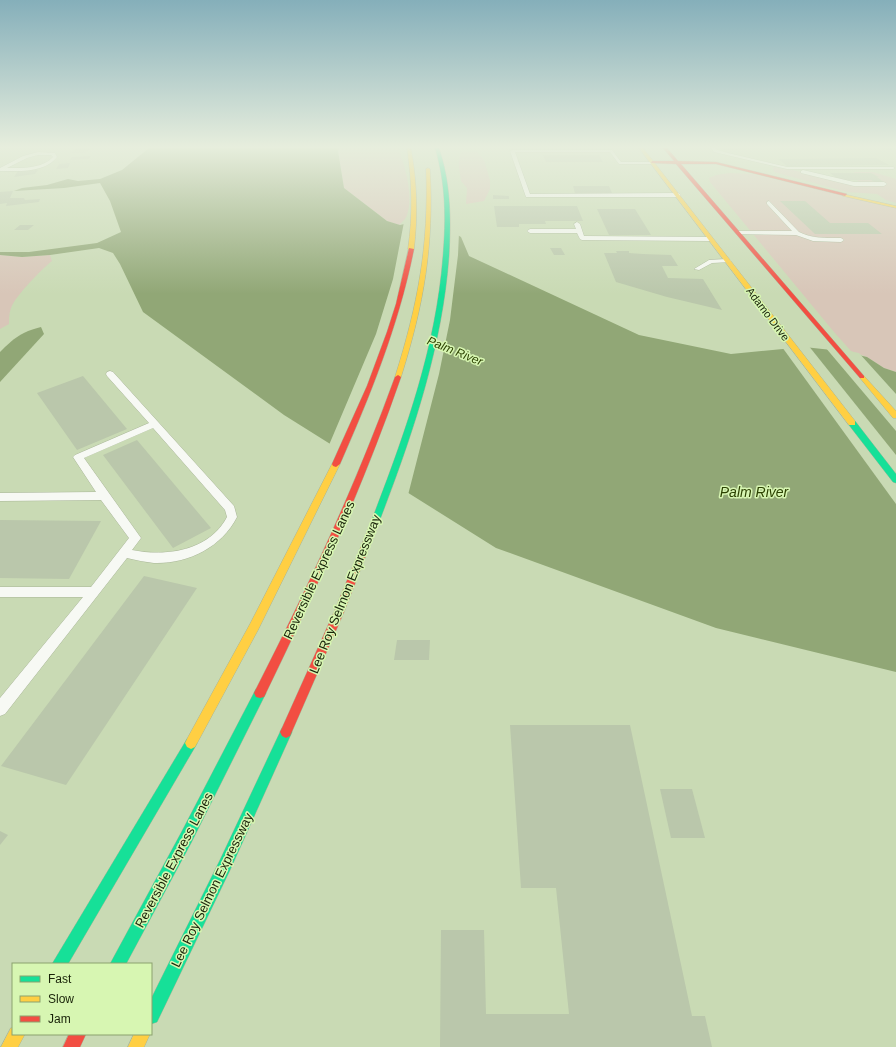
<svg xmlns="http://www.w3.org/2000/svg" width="896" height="1047" font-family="Arial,sans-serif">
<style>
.green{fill:#d8c6b8}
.water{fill:#91a776}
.pier{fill:#c9dab4}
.building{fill:#bac7ab}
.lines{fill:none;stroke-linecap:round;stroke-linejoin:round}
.lane-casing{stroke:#a9b698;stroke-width:1}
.fast-casing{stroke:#a9b698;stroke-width:1}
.slow-casing{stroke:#a9b698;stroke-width:1}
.jam-casing{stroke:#a9b698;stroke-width:1}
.lane{fill:#f7f9f4;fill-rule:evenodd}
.fast{fill:#16e098;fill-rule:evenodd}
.slow{fill:#ffcf43;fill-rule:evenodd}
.jam{fill:#f24e42;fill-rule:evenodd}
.rail{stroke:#bfc4b9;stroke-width:1.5}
.labels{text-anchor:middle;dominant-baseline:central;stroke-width:3;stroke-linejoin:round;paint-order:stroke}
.far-street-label{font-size:11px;fill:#182208;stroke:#d7f6b2}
.far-water-label{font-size:12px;font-style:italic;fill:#2c4202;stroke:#d7f6b2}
.street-label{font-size:13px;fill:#182208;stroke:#d7f6b2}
.water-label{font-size:14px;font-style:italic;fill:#2c4202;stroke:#d7f6b2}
</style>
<rect width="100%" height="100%" fill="#c9dab4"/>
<g class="green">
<path d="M339,148H398C405,166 414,196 407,215C406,219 402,222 399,225L387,221L344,188L338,151Z"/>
<path d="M462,151L477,152L484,160L490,180V189L484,201L466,204L467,188L461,181C460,169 456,162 462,151Z"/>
<path d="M773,167L793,170L835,181L861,183L851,176L855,172H873L896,179V203L886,200L877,194L847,192L774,172Z"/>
<path d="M729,173L752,174L896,207V372L884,368L867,357L851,351L834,332L710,182L709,178L716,175Z"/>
<path d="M0,255L22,257L50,255L52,261C41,270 16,295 11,308C9,313 9,319 9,324L0,329Z"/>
</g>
<g class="water">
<path d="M149,148H339L338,151L344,188L387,221L400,225L422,220L444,227L461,237L469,256L639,335L731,354L804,347L841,351L867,357L884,368L896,372V672L716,628L496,548L284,415L143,312L120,264L113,253L99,248L50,255L22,257L0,255V252H29L97,243L121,232L110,201L100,183L64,188L14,191L22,188L47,185L68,179L78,181L100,179L122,170Z"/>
<path d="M41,327L44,334L0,382V352C14,338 21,332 41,327Z"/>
</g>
<g class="pier">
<path d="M422,218L444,225L445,228L459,233L458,255L450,320L439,374L408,495L329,445L376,334L393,279L404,222Z"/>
<path d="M804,345H808L896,455V504L782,347Z"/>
<path d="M825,347L859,353L896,394V431Z"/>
</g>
<g class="building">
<path d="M76,148L91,149L85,153H70Z"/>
<path d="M721,148H757L759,149L724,150Z"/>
<path d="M543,155H599L603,162H546Z"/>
<path d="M91,156L89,159L70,160L72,157Z"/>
<path d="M876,158L889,165L787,166L778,159Z"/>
<path d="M70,163L68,168L56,169L59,164Z"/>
<path d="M38,170L35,174L14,177L18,171Z"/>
<path d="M830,173H871L879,177H877L885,183H876L871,180H839Z"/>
<path d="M573,186H609L612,193H575Z"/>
<path d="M13,191L10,198H24L25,200L40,199L39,202L6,206L7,203L0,204V192Z"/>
<path d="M493,195L509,196V199H493Z"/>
<path d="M780,201H805L830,223H868L882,234H815Z"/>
<path d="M494,206H577L583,221H545L546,224H519V227H497Z"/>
<path d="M597,209H635L651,235H609Z"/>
<path d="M20,225H34L28,230H14Z"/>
<path d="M550,248H561L565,255H554Z"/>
<path d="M616,251H629V253L643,254L671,255L678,266H662L668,278L703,279L722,310L667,297L616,282L604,253H617Z"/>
<path d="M83,376L127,429L77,450L37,393Z"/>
<path d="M137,440L211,528L173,548L103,455Z"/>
<path d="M0,520L101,521L69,579L0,578Z"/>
<path d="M144,576L197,588L66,785L1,766Z"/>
<path d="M397,640H430L429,660H394Z"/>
<path d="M510,725H630L692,1016H705L712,1047H440L441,930H484L486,1014H569L556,888H521Z"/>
<path d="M660,789H692L705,838H671Z"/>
<path d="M0,831L8,835L0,845Z"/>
</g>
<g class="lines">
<defs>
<g id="lane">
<path d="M711,148H715L718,150L728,153L787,167H893L895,168L893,169H787L714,152Z"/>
<path d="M512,150H612L621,162H653L655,163L653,164H619L610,152H515L530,194L678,193L681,195L678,197H526L510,151Z"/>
<path d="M38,152L55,153L57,157C45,173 18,171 0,171V168L23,156ZM38,155H51L53,157C42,169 22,168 7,168L27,158Z"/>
<path d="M803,170L854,182H884L887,184L884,186H854L801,173V171Z"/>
<path d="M769,201L799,232C813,239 826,238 841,238L844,240L841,242L813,241L796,235L736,234V232L738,231H792L767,204V202Z"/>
<path d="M577,222L580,224L584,236L710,237L713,239L710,241L582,240L580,239L577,233H530L527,231L530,229H576L574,224Z"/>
<path d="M728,259L731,261L730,262L712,263L699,270L694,269L709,260Z"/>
<path d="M110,371L113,372L234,506L237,517C222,547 188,564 154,563C145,562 136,560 127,558L5,714L0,716V698L83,597H0V587H91L129,538L101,500L0,501V493L96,492L73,457L75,455L149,423L107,376L106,374L107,372ZM153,428L225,510L227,517C209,551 166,557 132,550L141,538L84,458Z"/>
</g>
<g id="fast">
<path d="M435,148H439C451,184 451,219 449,256C442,349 412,436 379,522L375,525L371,522C404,436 436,349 443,256C446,219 446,184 435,148Z"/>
<path d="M849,421H855L896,474V483L893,482L849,425Z"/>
<path d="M260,688L264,689L266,693L191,843L126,964H110L181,833L256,689Z"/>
<path d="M286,726L290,728L292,732L230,870L157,1022L151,1024V999L220,860L282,728Z"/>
<path d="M191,737L195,739L197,743L195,747L68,964H52L187,739Z"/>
</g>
<g id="slow">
<path d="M407,148H411C417,182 418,215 414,249L411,251L408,249C413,215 412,182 407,148Z"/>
<path d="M639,148H643L855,421V425H849Z"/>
<path d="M428,168L430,169C434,246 424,304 401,377L398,379L395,377C418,304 429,246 426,169Z"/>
<path d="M843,194L896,206V208L843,196Z"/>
<path d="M862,375L864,376L896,411V418H893L860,378V376Z"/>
<path d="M336,461L340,464L258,630L195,747L191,749L187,747L185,743L187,739L250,624L332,464Z"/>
<path d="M11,1028H13V1034H25L18,1047H1Z"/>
<path d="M134,1034H150L144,1047H128Z"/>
</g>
<g id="jam">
<path d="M663,148H667L678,161L716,162L847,194L845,196L716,164H681L864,376V378H860L676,164L651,163L652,161H674Z"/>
<path d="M409,248L414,249C399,324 371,394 340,464L336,467L333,466L332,464L367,386L387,332L396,304Z"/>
<path d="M398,375L401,377C363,487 315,592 264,697L260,698L256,697L254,693L256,689C308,587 356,485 395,377Z"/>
<path d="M375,519L379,522L344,612L290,736L286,738L282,736L280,732L282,728L334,612L371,522Z"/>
<path d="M69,1034H86L80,1047H63Z"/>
</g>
</defs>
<use href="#lane" class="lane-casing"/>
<use href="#fast" class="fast-casing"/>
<use href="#slow" class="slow-casing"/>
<use href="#jam" class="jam-casing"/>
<use href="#lane" class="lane"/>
<use href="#fast" class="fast"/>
<use href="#slow" class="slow"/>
<use href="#jam" class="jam"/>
<path class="rail" d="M885,148L896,152"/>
</g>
<linearGradient id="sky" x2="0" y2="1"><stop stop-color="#85afba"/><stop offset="0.5" stop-color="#e7eedd"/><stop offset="1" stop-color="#e7eedd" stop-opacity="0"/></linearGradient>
<rect width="896" height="294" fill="url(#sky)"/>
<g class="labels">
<g class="far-street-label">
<text transform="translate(768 314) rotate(53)">Adamo Drive</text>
</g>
<g class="far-water-label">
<text transform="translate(455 351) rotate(22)">Palm River</text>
</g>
<g class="street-label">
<text transform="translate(319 570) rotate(-65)">Reversible Express Lanes</text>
<text transform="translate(345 594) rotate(-68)">Lee Roy Selmon Expressway</text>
<text transform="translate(174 860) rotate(-62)">Reversible Express Lanes</text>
<text transform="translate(212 890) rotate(-64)">Lee Roy Selmon Expressway</text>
</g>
<g class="water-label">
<text x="754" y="492">Palm River</text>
</g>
</g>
<rect x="12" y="963" width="140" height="72" fill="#d7f6b2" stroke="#8ba16e"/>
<rect x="20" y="976" width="20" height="6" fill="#16e098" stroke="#8ba16e"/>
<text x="48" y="983" font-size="12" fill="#182208">Fast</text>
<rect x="20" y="996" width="20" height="6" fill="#ffcf43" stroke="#8ba16e"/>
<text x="48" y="1003" font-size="12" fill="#182208">Slow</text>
<rect x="20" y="1016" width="20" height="6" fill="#f24e42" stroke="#8ba16e"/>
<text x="48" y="1023" font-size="12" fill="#182208">Jam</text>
</svg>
